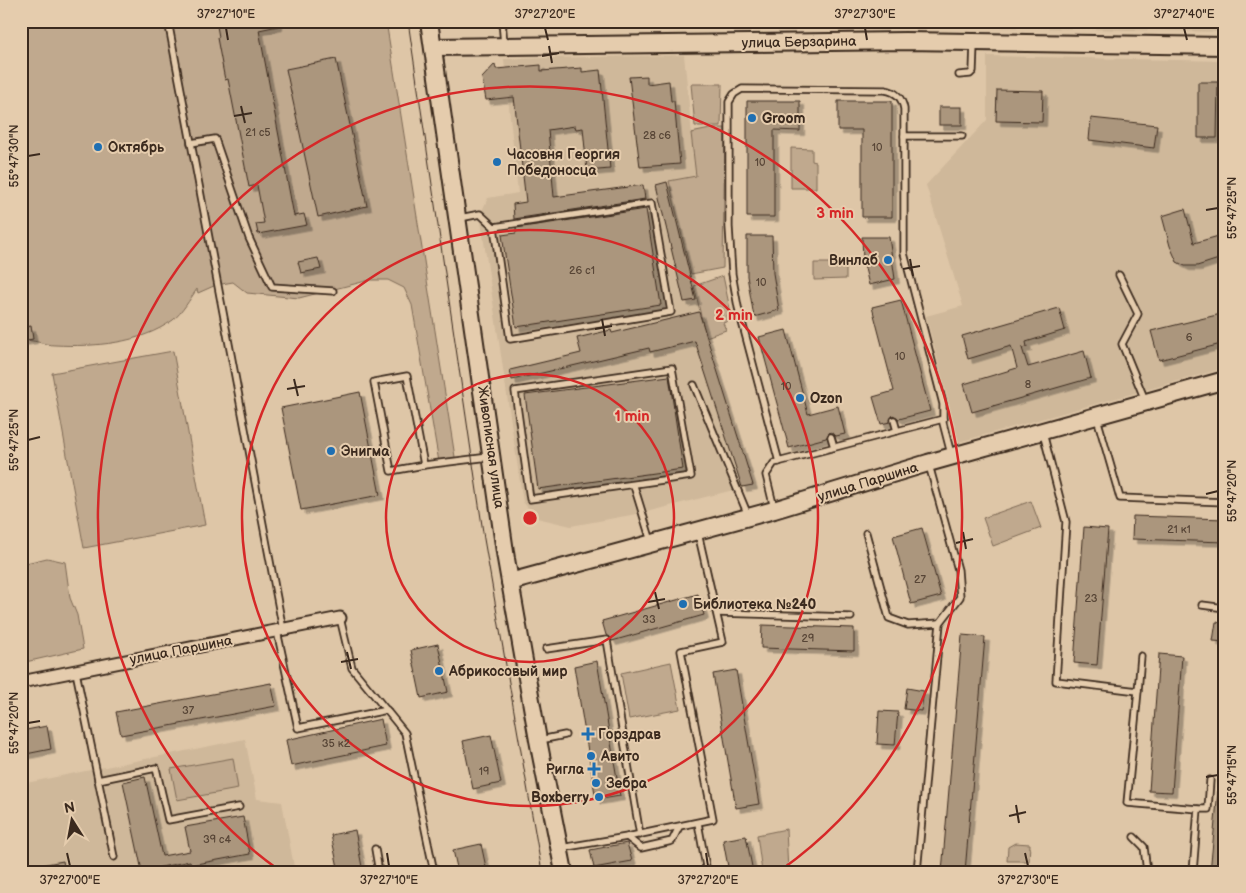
<svg xmlns="http://www.w3.org/2000/svg" width="1246" height="893" font-family="'Balsamiq Sans',sans-serif">
<style>
.built{fill:#cfb89a}
.green{fill:#c0a98e;stroke:#7e6a56}
.building{fill:#ab967d;stroke:#3b2a1e;filter:url(#shadow)}
.lines{fill:none;stroke-linecap:round;stroke-linejoin:round}
.lane-casing{stroke:#3b2a1e;stroke-width:9}
.street-casing{stroke:#3b2a1e;stroke-width:15}
.secondary-casing{stroke:#3b2a1e;stroke-width:20}
.lane{stroke:#e5ccad;stroke-width:5.5}
.street{stroke:#e5ccad;stroke-width:11}
.secondary{stroke:#e5ccad;stroke-width:16}
.tram{stroke:#3b2a1e;stroke-width:1}
.ticks{fill:none;stroke:#3b2a1e;stroke-width:2}
.ring{fill:none;stroke:#d62828;stroke-width:2.5}
.poi-dot{fill:#1f6fb2;stroke:#e5ccad;stroke-width:2}
.labels{text-anchor:middle;dominant-baseline:central;stroke-width:4;stroke-linejoin:round;paint-order:stroke}
.number-label{font-size:11px;fill:#574536}
.street-label{font-size:14px;fill:#3b2a1e;stroke:#e5ccad}
.poi-label{font-size:14px;font-weight:bold;fill:#3b2a1e;stroke:#e5ccad;text-anchor:start}
.centre{fill:#d62828;stroke:#e5ccad;stroke-width:2.5}
.ring-label{font-size:15px;text-anchor:middle;font-weight:bold;fill:#d62828;stroke:#e5ccad;stroke-width:4;stroke-linejoin:round;paint-order:stroke}
.neatline{fill:none;stroke:#3b2a1e;stroke-width:2}
.ticks-label{font-size:12px;text-anchor:middle;fill:#3b2a1e}
</style>
<defs>
<filter id="shadow"><feDropShadow dx="4.5" dy="4.5" stdDeviation="0" flood-color="#0004"/></filter>
</defs>
<rect width="100%" height="100%" fill="#dec6a7"/>
<filter id="ink" filterUnits="userSpaceOnUse"><feTurbulence type="fractalNoise" baseFrequency=".02" numOctaves="2"/><feDisplacementMap in="SourceGraphic" scale="10" xChannelSelector="R" yChannelSelector="G"/><feConvolveMatrix kernelMatrix="1 2 1 2 8 2 1 2 1" color-interpolation-filters="sRGB"/></filter>
<g filter="url(#ink)">
<g class="built">
<path d="M805,21H1225V32L805,23Z"/>
<path d="M684,55L696,176L669,181L703,327L753,485L642,513L571,526L537,518L523,502L480,215L488,198L518,193L504,59Z"/>
<path d="M987,56L1225,61V368L959,442L926,316L963,306L926,185L987,120Z"/>
<path d="M245,739L257,799L282,802L295,872H21V784Z"/>
</g>
<g class="green">
<path d="M21,21H116L123,25L140,21H386L455,457L450,463L439,462L412,305L404,288L388,280H370L299,298L247,293L233,282L216,285L198,293L197,289C190,299 182,313 173,320C140,344 94,347 55,345C42,345 36,339 21,341Z"/>
<path d="M691,84H722L721,126H695Z"/>
<path d="M715,128H725L723,268L691,274L669,181L696,176L691,133Z"/>
<path d="M791,148L812,149V161L816,162V188H791Z"/>
<path d="M814,263H846V279L814,280Z"/>
<path d="M723,276L731,314L727,315L728,321L723,323L726,330L706,337L694,286Z"/>
<path d="M173,351L205,525L84,548L52,373Z"/>
<path d="M1031,501L1041,528L993,546L983,518Z"/>
<path d="M47,558L65,562L70,598L77,615L83,649L21,663V562L26,563Z"/>
<path d="M671,662L680,709L629,719L621,673Z"/>
<path d="M233,758L238,789L177,800L171,769Z"/>
<path d="M786,829L788,872H762L757,835Z"/>
<path d="M1015,843L1030,844L1029,861H1007L1008,847Z"/>
</g>
<g class="building">
<path d="M242,21H278V26L259,30L294,216L304,214L307,225L258,234L256,224L264,223L257,185L249,187L228,79L225,80L217,38L219,37L217,26Z"/>
<path d="M336,59L367,206L318,217L286,69Z"/>
<path d="M495,64L496,69L541,65V71L582,68V72L600,70L610,169L587,171L583,128L576,129L575,126L548,130L554,197L643,185L645,199L514,219L513,204L526,202L514,97L486,100L482,78Z"/>
<path d="M647,76V84L669,81L671,101H674L680,164L640,167L629,77Z"/>
<path d="M1198,82H1218L1217,138H1198Z"/>
<path d="M997,90L1043,91L1042,122L996,121Z"/>
<path d="M747,101H800V131L774,130V217H747Z"/>
<path d="M838,101H892V217H862V130H838Z"/>
<rect x="939" y="107" width="23" height="18"/>
<path d="M1091,118L1157,125L1154,148L1089,140Z"/>
<path d="M667,182L696,300L684,302L656,185Z"/>
<path d="M646,209L661,305L516,327L502,235L516,233V228Z"/>
<path d="M1185,209L1194,243L1222,235L1225,257L1197,266H1185L1177,262L1170,246L1162,216Z"/>
<path d="M747,236H772L773,273L779,310L754,317L747,276Z"/>
<path d="M862,237H889L895,279L869,285L863,260Z"/>
<path d="M318,258L321,269L301,273L298,262Z"/>
<path d="M901,300L930,411L899,419L893,415L890,422L881,424L873,397L894,391L872,307Z"/>
<path d="M1059,308L1065,330L1026,342L1027,347L1022,348L1028,367L1084,351L1091,378L972,412L964,384L1017,368L1011,346L968,359L962,336Z"/>
<path d="M699,312L753,485L742,487L695,341L650,352L649,348L512,380L510,370L581,353L577,338L611,330L612,333Z"/>
<path d="M1225,313V343L1159,360L1151,331Z"/>
<path d="M31,326L33,339L21,341V328Z"/>
<path d="M786,330L808,414L838,406L845,434L836,436L830,432L826,438L789,448L759,337Z"/>
<path d="M669,376L683,469L538,489L525,395Z"/>
<path d="M360,392L380,495L301,510L281,408Z"/>
<path d="M1133,516L1225,519V542L1132,539Z"/>
<path d="M1084,527L1108,529L1097,665L1074,663Z"/>
<path d="M922,528L941,596L911,604L893,536Z"/>
<path d="M698,594L704,615L612,641L610,637L606,635L602,621Z"/>
<path d="M1216,622L1225,623V642L1213,641Z"/>
<path d="M762,625L854,628V651L761,648Z"/>
<path d="M962,635L985,637L965,872H942Z"/>
<path d="M438,644L448,692L421,698L411,650Z"/>
<path d="M1159,654L1182,656L1172,792L1149,791Z"/>
<path d="M597,661L620,796L596,800L574,666Z"/>
<path d="M736,670L759,804L736,808L713,674Z"/>
<path d="M271,683L276,706L121,735L116,712Z"/>
<path d="M907,688L924,691L921,711L904,709Z"/>
<path d="M879,711L898,712L895,745L877,744Z"/>
<path d="M381,719L386,746L291,766L286,740Z"/>
<path d="M47,726L51,749L21,755V731Z"/>
<path d="M491,735L501,783L473,789L463,741Z"/>
<path d="M145,777L162,856L190,851L185,827L243,817L250,854L191,865L190,861L142,871L123,782Z"/>
<path d="M1218,791H1225V872H1210Z"/>
<path d="M355,830L363,872H339L331,835Z"/>
<path d="M746,836L753,872H729L723,840Z"/>
<path d="M627,843L632,861L594,868L590,850Z"/>
<path d="M481,844L487,872H458L453,850Z"/>
<path d="M63,861L65,872H31L30,867Z"/>
</g>
<g class="lines">
<defs>
<g id="lane">
<path d="M168,21L283,630"/>
<path d="M502,21L504,44"/>
<path d="M502,24L510,21"/>
<path d="M959,75L970,74L973,71L974,44"/>
<path d="M904,136H962"/>
<path d="M191,143L215,139L249,238L272,287L333,291"/>
<path d="M460,218L480,214L494,227L510,339L671,312L652,203L494,227"/>
<path d="M1119,275L1138,314L1122,344L1145,400"/>
<path d="M672,368L691,476L530,499L515,391Z"/>
<path d="M407,376L424,465L391,471L374,382Z"/>
<path d="M694,385L748,515"/>
<path d="M1097,418L1120,498L1225,502"/>
<path d="M894,420L897,431"/>
<path d="M1043,433L1066,522L1056,681L1138,691L1127,803L1198,809L1193,872"/>
<path d="M831,437L834,447"/>
<path d="M779,462L738,307L732,274L729,227V102L734,94L742,89L885,90C897,92 902,98 904,109V253L943,404V423L951,454"/>
<path d="M424,465L489,457"/>
<path d="M634,486L651,541"/>
<path d="M774,508L766,475L774,463L943,419"/>
<path d="M866,533L889,618L908,625L940,623"/>
<path d="M1202,605L1225,608"/>
<path d="M717,613L851,617"/>
<path d="M340,618L352,668L405,733L434,872"/>
<path d="M277,631L298,728L387,710"/>
<path d="M546,649L607,640L640,835"/>
<path d="M76,672L114,857"/>
<path d="M1138,691L1141,656"/>
<path d="M540,740L565,735"/>
<path d="M98,780L156,768L168,820L239,807"/>
<path d="M1198,809H1208L1210,780"/>
<path d="M698,823L707,872"/>
<path d="M627,837L641,848L672,841L679,827"/>
<path d="M1134,837L1144,847L1147,872"/>
<path d="M561,848L627,837L713,819L681,651L723,642L698,533"/>
<path d="M375,849L379,872"/>
<path d="M917,872L940,623L960,597L958,570L929,465"/>
</g>
<path id="street" d="M21,682L340,618"/>
<g id="secondary">
<path d="M429,21L506,559L538,740L564,872"/>
<path d="M433,47L905,41L1225,46"/>
<path d="M510,582L774,510L928,463L1225,380"/>
</g>
</defs>
<use href="#lane" class="lane-casing"/>
<use href="#street" class="street-casing"/>
<use href="#secondary" class="secondary-casing"/>
<use href="#lane" class="lane"/>
<use href="#street" class="street"/>
<use href="#secondary" class="secondary"/>
<path class="tram" d="M408,21L484,539L542,872"/>
</g>
</g>
<path class="ticks" d="M226,28L228,40M545,28L548,40M865,28L867,40M1184,28L1187,40M549,46L552,63M542,56L559,53M241,106L245,123M234,116L252,113M28,156L40,154M1206,210L1218,208M910,259L913,276M903,269L920,266M602,319L605,336M595,329L612,326M294,379L298,396M287,389L305,386M28,440L40,437M1206,494L1218,491M963,532L966,549M956,543L973,539M655,592L659,609M648,602L665,599M347,652L351,669M341,662L358,659M28,723L40,721M1206,777L1218,775M1016,805L1019,823M1009,816L1026,812M67,853L70,866M387,853L389,866M706,853L708,866M1025,853L1028,866"/>
<g class="ring">
<circle cx="530" cy="518" r="144"/>
<circle cx="530" cy="518" r="288"/>
<path d="M279 870A432 432 0 1 1 781 870"/>
</g>
<g class="poi-dot">
<circle cx="752" cy="118" r="5"/>
<circle cx="98" cy="147" r="5"/>
<circle cx="497" cy="162" r="5"/>
<circle cx="888" cy="260" r="5"/>
<circle cx="800" cy="398" r="5"/>
<circle cx="331" cy="451" r="5"/>
<circle cx="683" cy="604" r="5"/>
<circle cx="439" cy="671" r="5"/>
<path d="M585.5 726.5h5v5h5v5h-5v5h-5v-5h-5v-5h5z"/>
<circle cx="591" cy="756" r="5"/>
<path d="M591.5 761.5h5v5h5v5h-5v5h-5v-5h-5v-5h5z"/>
<circle cx="596" cy="783" r="5"/>
<circle cx="599" cy="797" r="5"/>
</g>
<g class="labels">
<g class="number-label">
<text x="258" y="132">21 с5</text>
<text x="657" y="135">28 с6</text>
<text x="877" y="147">10</text>
<text x="760" y="162">10</text>
<text x="582" y="270">26 с1</text>
<text x="761" y="282">10</text>
<text x="1189" y="337">6</text>
<text x="900" y="356">10</text>
<text x="1028" y="384">8</text>
<text x="786" y="386">10</text>
<text x="1179" y="529">21 к1</text>
<text x="920" y="579">27</text>
<text x="1091" y="598">23</text>
<text x="649" y="619">33</text>
<text x="808" y="638">29</text>
<text x="188" y="710">37</text>
<text x="336" y="743">35 к2</text>
<text x="484" y="771">19</text>
<text x="217" y="839">39 с4</text>
</g>
<g class="street-label">
<text transform="translate(799 42) rotate(-1)">улица Берзарина</text>
<text transform="translate(491 447) rotate(82)">Живописная улица</text>
<text transform="translate(868 482) rotate(-17)">улица Паршина</text>
<text transform="translate(181 650) rotate(-11)">улица Паршина</text>
</g>
<g class="poi-label">
<text x="762" y="118">Groom</text>
<text x="108" y="147">Октябрь</text>
<text x="507" y="154">Часовня Георгия<tspan x="507" dy="16">Победоносца</tspan></text>
<text x="878" y="260" text-anchor="end">Винлаб</text>
<text x="810" y="398">Ozon</text>
<text x="341" y="451">Энигма</text>
<text x="693" y="604">Библиотека №240</text>
<text x="449" y="671">Абрикосовый мир</text>
<text x="598" y="734">Горздрав</text>
<text x="601" y="756">Авито</text>
<text x="584" y="769" text-anchor="end">Ригла</text>
<text x="606" y="783">Зебра</text>
<text x="589" y="797" text-anchor="end">Boxberry</text>
</g>
</g>
<circle cx="530" cy="518" r="8" class="centre"/>
<g class="ring-label">
<text x="835" y="218">3 min</text>
<text x="734" y="320">2 min</text>
<text x="632" y="421">1 min</text>
</g>
<rect width="1246" height="893" fill="none" stroke="#e5ccad" stroke-width="55"/>
<g transform="translate(72 820) rotate(349)" stroke="#e5ccad" stroke-width="4" paint-order="stroke">
<path d="M0-4L9 19L0 12L-9 19Z" fill="#3b2a1e"/>
<text y="-8" font-size="14" font-weight="bold" text-anchor="middle" fill="#3b2a1e">N</text>
</g>
<rect x="28" y="28" width="1190" height="838" class="neatline"/>
<g class="ticks-label">
<text x="226" y="18">37°27'10"E</text>
<text x="545" y="18">37°27'20"E</text>
<text x="865" y="18">37°27'30"E</text>
<text x="1184" y="18">37°27'40"E</text>
<text transform="translate(14 156) rotate(-90)" y="4">55°47'30"N</text>
<text transform="translate(1232 208) rotate(-90)" y="4">55°47'25"N</text>
<text transform="translate(14 440) rotate(-90)" y="4">55°47'25"N</text>
<text transform="translate(1232 491) rotate(-90)" y="4">55°47'20"N</text>
<text transform="translate(14 723) rotate(-90)" y="4">55°47'20"N</text>
<text transform="translate(1232 775) rotate(-90)" y="4">55°47'15"N</text>
<text x="70" y="884">37°27'00"E</text>
<text x="389" y="884">37°27'10"E</text>
<text x="708" y="884">37°27'20"E</text>
<text x="1028" y="884">37°27'30"E</text>
</g>
</svg>
